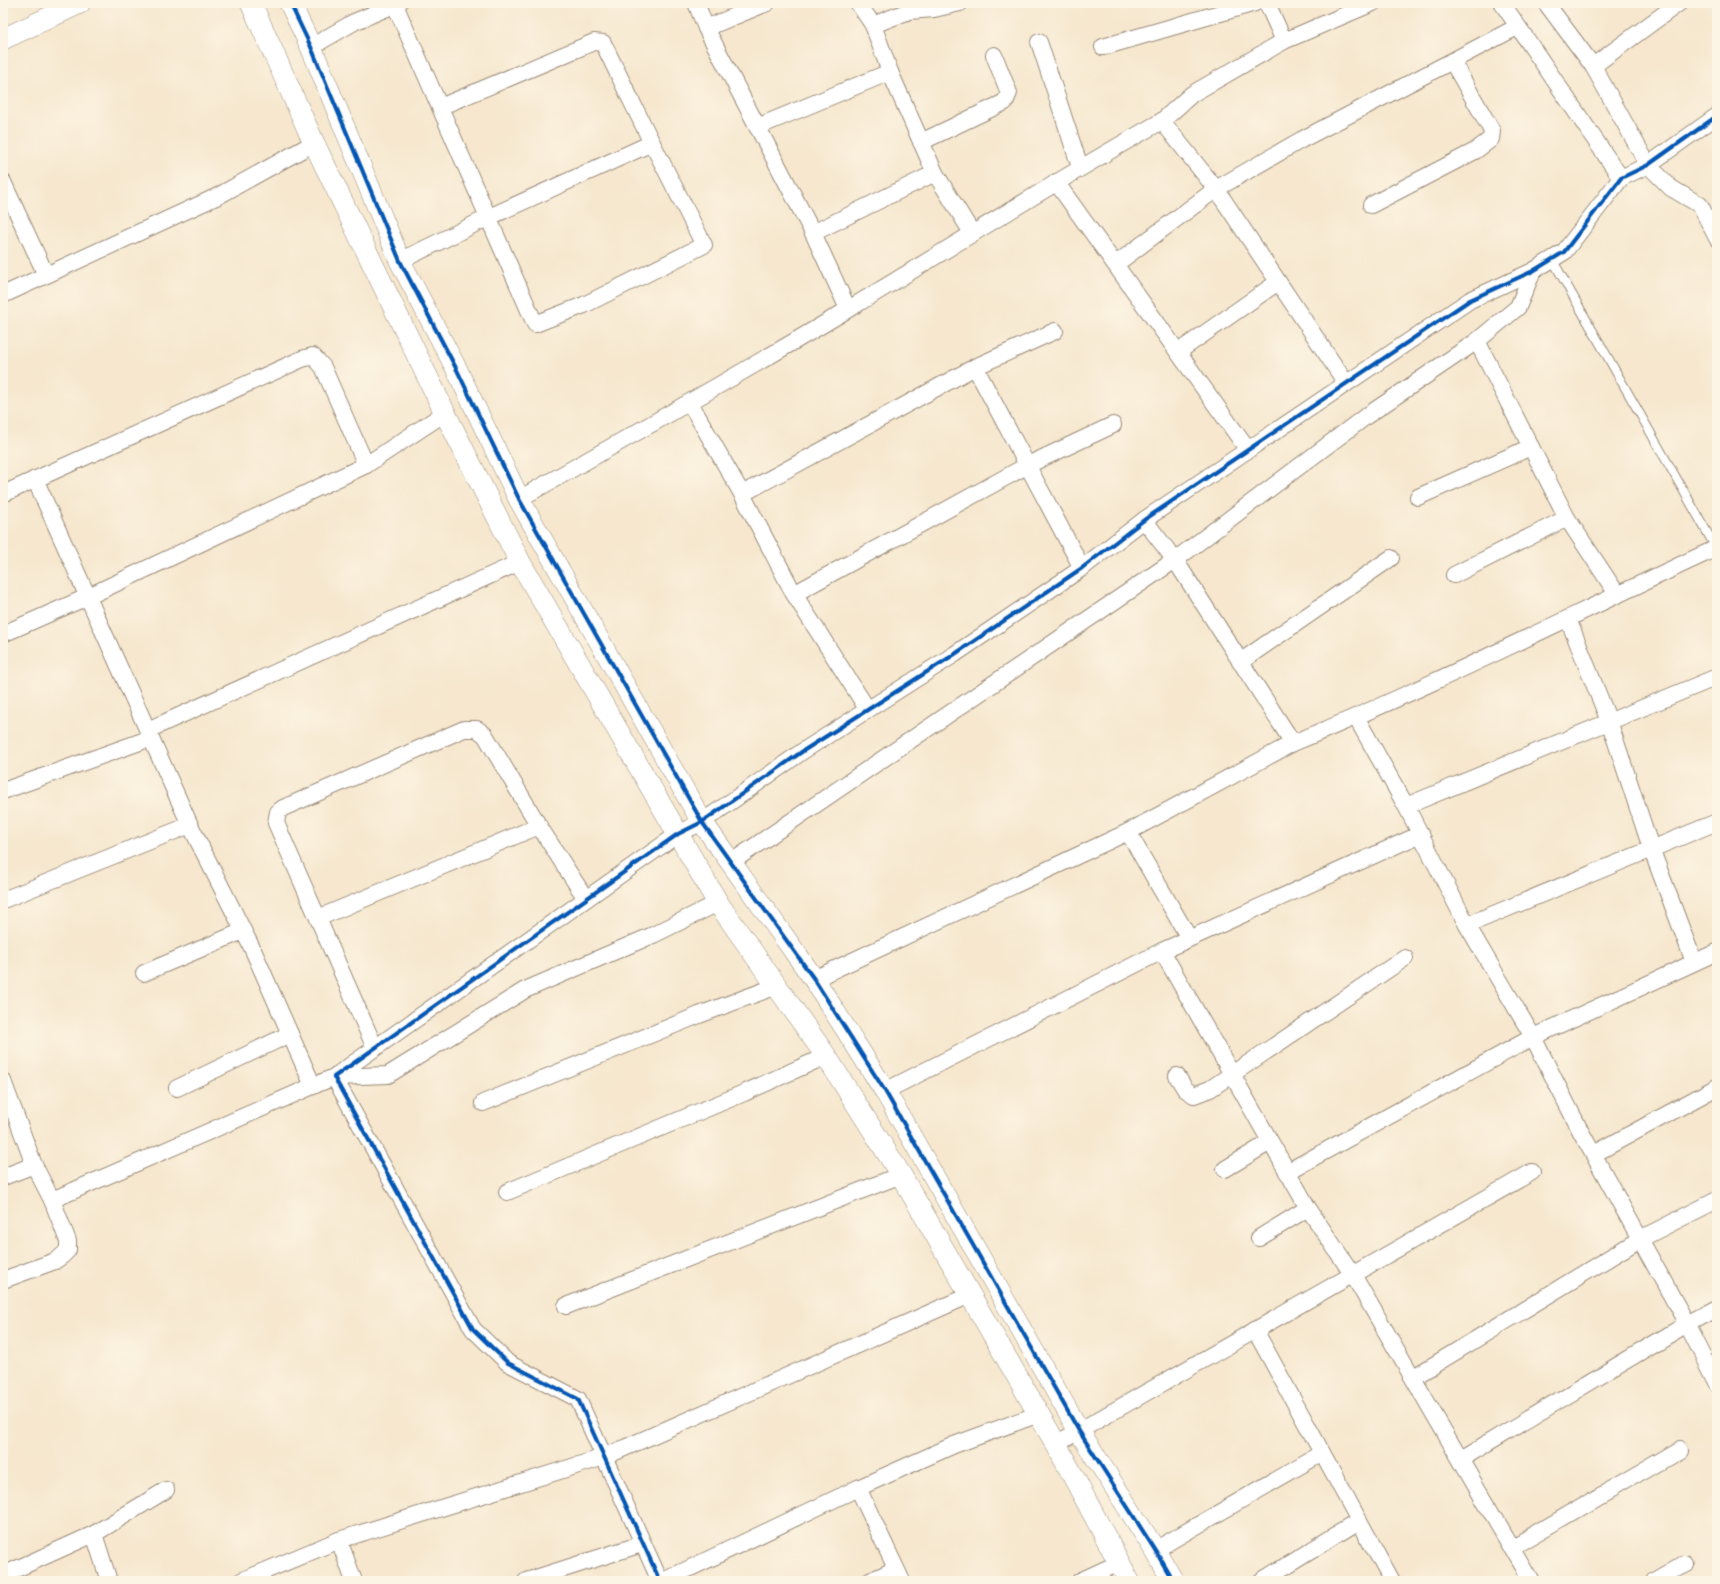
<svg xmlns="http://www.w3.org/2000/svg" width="1720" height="1584" font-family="Dekko,sans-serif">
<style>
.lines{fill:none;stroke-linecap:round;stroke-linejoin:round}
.service-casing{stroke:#988876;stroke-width:10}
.minor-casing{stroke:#988876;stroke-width:18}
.tertiary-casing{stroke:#988876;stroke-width:22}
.service{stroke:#fff;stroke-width:8}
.minor{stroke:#fff;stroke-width:16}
.tertiary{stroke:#fff;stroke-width:21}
.cycleway-casing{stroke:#fcf5e5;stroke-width:6}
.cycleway{stroke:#0057b8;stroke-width:4}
</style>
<rect width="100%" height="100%" fill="#fcf5e5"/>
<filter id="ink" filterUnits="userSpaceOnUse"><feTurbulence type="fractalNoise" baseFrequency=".025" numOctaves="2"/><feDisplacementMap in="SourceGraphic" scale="8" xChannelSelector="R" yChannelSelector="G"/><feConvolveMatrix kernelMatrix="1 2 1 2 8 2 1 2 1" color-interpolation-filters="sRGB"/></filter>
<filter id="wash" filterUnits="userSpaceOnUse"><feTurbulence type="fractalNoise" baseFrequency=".012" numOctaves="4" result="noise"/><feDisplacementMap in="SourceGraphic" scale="16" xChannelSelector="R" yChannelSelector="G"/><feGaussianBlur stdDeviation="0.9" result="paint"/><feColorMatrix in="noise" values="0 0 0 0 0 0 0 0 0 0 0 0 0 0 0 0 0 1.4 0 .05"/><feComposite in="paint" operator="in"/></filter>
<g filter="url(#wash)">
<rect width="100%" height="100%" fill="#f6e7ce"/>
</g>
<g filter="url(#ink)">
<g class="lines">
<defs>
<g id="service">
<path d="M1552,259L1716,548"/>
<path d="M3,1113L13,1109"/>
</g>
<g id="minor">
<path d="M696,3L706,28L813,233L848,309"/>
<path d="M858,3L873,25L890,72L935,173L972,233"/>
<path d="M1267,3L1284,41"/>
<path d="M1502,3L1621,178"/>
<path d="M1546,3L1593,66L1648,165L1671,188L1700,205L1717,238"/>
<path d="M395,5L535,324L584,305L704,245L652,143L603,43L594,42L440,107"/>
<path d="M873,25L909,11L934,9L960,3"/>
<path d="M706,28L767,3"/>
<path d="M1039,42L1080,167"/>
<path d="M311,47L354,22L399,3"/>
<path d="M1103,47L1255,3"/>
<path d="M1593,66L1679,3"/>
<path d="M757,127L890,72"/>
<path d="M921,142L1005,102L1009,93L994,55"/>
<path d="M3,182L46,275"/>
<path d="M1056,182L1248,450"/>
<path d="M1371,205L1475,151L1491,139L1492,131L1452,61"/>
<path d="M813,233L935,173"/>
<path d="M400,261L487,218L652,143"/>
<path d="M1116,264L1216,189L1301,140L1517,27"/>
<path d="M3,295L218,196L314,143"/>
<path d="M1477,341L1518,307L1533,271"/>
<path d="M1178,352L1278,282"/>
<path d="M975,367L1082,568"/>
<path d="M1346,383L1216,189L1162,121L1192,94L1284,41L1373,3"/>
<path d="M690,403L742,494L794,594L868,710"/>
<path d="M35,479L190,825L253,950L313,1086L334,1077L388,1075L525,990L653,935L718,903"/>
<path d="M3,494L302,359L313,356L323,367L366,465"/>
<path d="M742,494L975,367L1055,331"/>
<path d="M1418,497L1531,447"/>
<path d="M519,499C629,437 739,375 847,310C952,247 1055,181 1162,121"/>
<path d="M1144,520L1175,560L1293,743C1437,685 1575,613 1717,548"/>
<path d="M1454,575L1567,518"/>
<path d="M794,594L1028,465L1113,425"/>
<path d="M1568,619L1609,721L1651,848L1694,962"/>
<path d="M3,634L87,597L366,465L445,413"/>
<path d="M1240,662L1391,558"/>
<path d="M1356,717L1406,806L1467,925L1533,1037L1581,1132L1687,1324L1717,1383"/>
<path d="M148,730L520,562"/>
<path d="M3,791L151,738"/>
<path d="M1406,806L1717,677"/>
<path d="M1128,832L1189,938"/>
<path d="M730,863L1175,560L1365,417L1477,341L1567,518L1617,594"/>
<path d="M3,900L190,825"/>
<path d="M318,918L539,826"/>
<path d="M1467,925L1717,822"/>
<path d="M1162,951L1308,1208L1353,1275L1531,1581"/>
<path d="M144,973L243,931"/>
<path d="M814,979L1128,832L1293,743"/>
<path d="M375,1048L276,823L278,812L283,808L464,729H477L485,735L539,826L586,899"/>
<path d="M1177,1076L1185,1089L1194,1095L1210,1089L1405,958"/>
<path d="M3,1081L34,1165L52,1200"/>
<path d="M177,1088L290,1034"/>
<path d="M885,1091L1162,951L1421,834"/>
<path d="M483,1103L699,1015L777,986"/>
<path d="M1594,1154L1717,1087"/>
<path d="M1225,1169L1270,1142"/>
<path d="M1287,1172L1533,1037L1717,952"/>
<path d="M3,1177L34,1165"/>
<path d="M507,1192L744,1093L826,1056"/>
<path d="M1259,1238L1308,1208"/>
<path d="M3,1280L55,1261L62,1256L68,1250V1241L52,1200L313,1086"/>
<path d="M566,1306L901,1175"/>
<path d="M1255,1330L1392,1581"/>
<path d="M1414,1377L1640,1239L1717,1200"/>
<path d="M1056,1444L1532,1172"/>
<path d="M1461,1459L1687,1324L1717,1308"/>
<path d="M339,1540L354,1581"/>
<path d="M1512,1547L1680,1449"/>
<path d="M1155,1550L1322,1453"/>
<path d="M3,1575L94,1534"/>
<path d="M109,1581L94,1534L166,1490"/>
<path d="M241,1581L339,1540L604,1457L970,1295"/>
<path d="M526,1581L642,1544"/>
<path d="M660,1581L578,1399L508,1363L473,1329L334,1077L678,834L702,822L803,751L955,654L1082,568L1144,520L1470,300L1533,271L1564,252L1621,178L1648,165L1717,116"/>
<path d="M663,1581L858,1488"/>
<path d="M870,1581L896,1569"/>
<path d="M902,1581L858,1488L954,1445L1039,1414"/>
<path d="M1080,1581L1119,1563"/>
<path d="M1261,1581L1359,1521"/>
<path d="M1655,1581L1684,1564"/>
</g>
<g id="tertiary">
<path d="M251,3L314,143L445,413L520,562L718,903L826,1056L901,1175L1056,1444L1129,1581"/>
<path d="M290,3L311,47L400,261L457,370L519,499L702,822L814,979L885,1091L1079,1431L1155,1550L1173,1581"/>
<path d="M3,39L80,3"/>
</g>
</defs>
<use href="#service" class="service-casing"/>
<use href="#minor" class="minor-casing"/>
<use href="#tertiary" class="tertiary-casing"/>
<use href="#service" class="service"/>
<use href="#minor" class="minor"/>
<use href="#tertiary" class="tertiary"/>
<defs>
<g id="cycleway">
<path d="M290,3L311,47L400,261L457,370L519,499L702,822L814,979L885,1091L1079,1431L1155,1550L1173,1581"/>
<path d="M660,1581L578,1399L508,1363L473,1329L334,1077L678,834L702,822L803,751L955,654L1082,568L1144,520L1470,300L1533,271L1564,252L1621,178L1648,165L1717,116"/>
</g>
</defs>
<use href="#cycleway" class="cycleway-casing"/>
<use href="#cycleway" class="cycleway"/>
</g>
</g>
<rect width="1720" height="1584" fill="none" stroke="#fcf5e5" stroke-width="16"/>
</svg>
